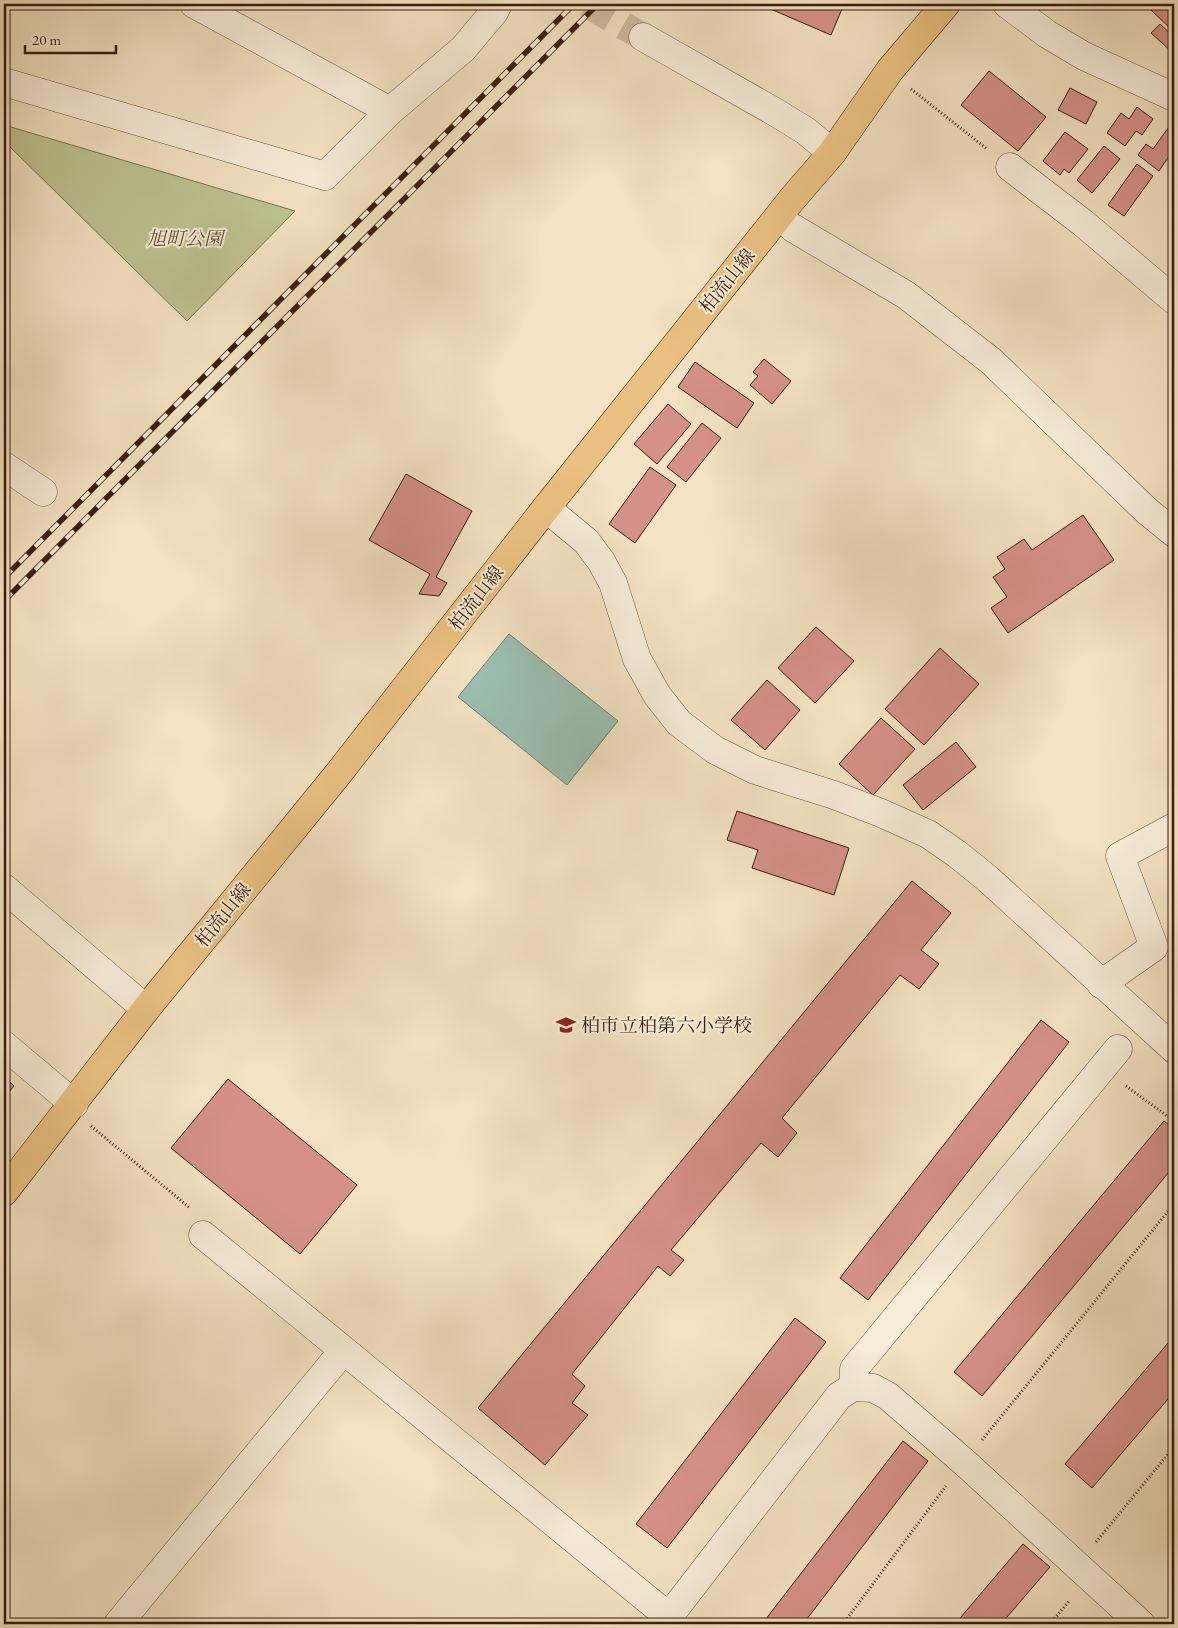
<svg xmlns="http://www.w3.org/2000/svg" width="1178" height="1628" font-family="'EB Garamond','Noto Serif JP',serif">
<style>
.green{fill:#bec291;stroke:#7c7050}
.water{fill:#9bbeb0;stroke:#747e6f}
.building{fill:#d59187;stroke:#391e0e}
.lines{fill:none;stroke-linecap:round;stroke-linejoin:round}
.minor-tunnel{stroke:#cebb9f;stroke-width:28;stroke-dasharray:28 14;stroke-linecap:butt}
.minor-casing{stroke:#684f3b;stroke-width:29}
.major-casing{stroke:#391e0e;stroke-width:29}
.path{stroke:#391e0e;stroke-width:3;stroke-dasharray:1 2.5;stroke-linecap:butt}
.minor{stroke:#f7ecd8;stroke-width:28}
.major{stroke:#eac182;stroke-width:28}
.rail-casing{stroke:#391e0e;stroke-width:5.5}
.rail{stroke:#f7ecd8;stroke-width:4;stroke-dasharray:11;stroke-linecap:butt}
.labels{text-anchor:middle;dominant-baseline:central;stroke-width:4;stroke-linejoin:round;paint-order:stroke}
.park-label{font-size:19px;font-style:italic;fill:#614f35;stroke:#f7ecd8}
.street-label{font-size:19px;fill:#391e0e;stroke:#f7ecd8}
.poi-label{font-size:19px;fill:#391e0e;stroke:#f7ecd8;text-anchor:start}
</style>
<rect width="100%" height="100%" fill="#f3e2c3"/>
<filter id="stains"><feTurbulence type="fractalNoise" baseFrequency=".004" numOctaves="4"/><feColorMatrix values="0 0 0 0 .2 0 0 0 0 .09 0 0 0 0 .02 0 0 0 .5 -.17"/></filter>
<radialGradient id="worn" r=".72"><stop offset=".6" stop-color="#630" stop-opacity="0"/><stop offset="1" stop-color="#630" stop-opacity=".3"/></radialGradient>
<path class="green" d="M4,125L295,211L187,321L4,141Z"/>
<path class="water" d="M509,634L618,721L567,785L458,697Z"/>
<g class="building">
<path d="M759,4H844L831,35Z"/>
<path d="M1155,4H1174V32L1150,9Z"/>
<path d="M1160,24L1174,37V49L1172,52L1151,33Z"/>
<path d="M989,71L1046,117L1018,151L961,105Z"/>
<path d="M1070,88L1097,102L1086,124L1058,110Z"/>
<path d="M1137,107L1153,119L1142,135L1136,131L1125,146L1107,133L1121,113L1129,119Z"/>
<path d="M1171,124L1174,126V149L1159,171L1138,155L1146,144L1153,149Z"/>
<path d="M1065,132L1088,149L1069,173L1064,169L1060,175L1043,161Z"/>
<path d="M1104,146L1120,159L1092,193L1077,180Z"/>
<path d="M1137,164L1153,176L1124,216L1108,205Z"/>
<path d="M764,359L791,381L772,404L750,385L758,376L753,372Z"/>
<path d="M695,362L754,403L737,428L678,387Z"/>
<path d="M668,404L691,424L657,464L634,444Z"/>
<path d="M702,423L721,438L686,482L667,467Z"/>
<path d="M650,467L676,485L635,543L609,524Z"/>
<path d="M406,474L472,511L436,577L447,583L439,596L419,594L430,574L369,540Z"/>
<path d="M1083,515L1114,560L1008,633L991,608L1007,597L993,577L1005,569L997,557L1024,539L1032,550Z"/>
<path d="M816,627L854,661L815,703L778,668Z"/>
<path d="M940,648L979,684L924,745L885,709Z"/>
<path d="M767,680L800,710L765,750L731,720Z"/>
<path d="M881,718L915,749L873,795L839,764Z"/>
<path d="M956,742L976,767L923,810L903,785Z"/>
<path d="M737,811L849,848L834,895L752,868L758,850L727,840Z"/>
<path d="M912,881L951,913L921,950L939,964L919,989L900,975L782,1118L797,1133L778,1157L761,1143L671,1250L684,1260L670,1276L658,1266L572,1374L585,1386L572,1403L588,1415L545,1465L478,1408Z"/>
<path d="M1041,1020L1069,1042L868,1300L840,1278Z"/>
<path d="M4,1076L14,1086L4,1098Z"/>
<path d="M228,1079L357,1185L300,1254L171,1148Z"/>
<path d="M1164,1121L1174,1129V1166L982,1396L954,1372Z"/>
<path d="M795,1318L826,1342L667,1548L636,1524Z"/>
<path d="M1174,1336V1392L1092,1488L1065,1464Z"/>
<path d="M903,1441L928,1461L803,1624H762Z"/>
<path d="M1023,1544L1050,1567L1001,1624H955Z"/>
</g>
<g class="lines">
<path class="minor-tunnel" d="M587,4L643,37"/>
<defs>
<g id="minor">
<path d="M194,4L390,111"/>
<path d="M1007,4L1047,34L1084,56L1174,97"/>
<path d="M643,37L775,112L806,131L832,153"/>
<path d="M4,82L325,176L390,111L463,49L494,12L498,4"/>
<path d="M1010,167L1083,223L1174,300"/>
<path d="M793,228L906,295L991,361L1147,511L1174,533"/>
<path d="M4,466L43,492"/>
<path d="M546,508L586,541L601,561L613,583L637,659L657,695L679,723L715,750L755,770L834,795L881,813L928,834L957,854L988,879L1174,1049"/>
<path d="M4,888L146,1009"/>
<path d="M1101,984L1154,947L1120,856L1174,827"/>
<path d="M4,1045L74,1104"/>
<path d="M203,1235L669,1617"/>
<path d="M853,1387L854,1369L1118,1049"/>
<path d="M118,1624L343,1351"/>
<path d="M663,1624L839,1396L853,1387L873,1388L888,1396L964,1462L1141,1624"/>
</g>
<path id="major" d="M4,1192L146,1009L338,774L546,508L793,198L832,153L890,70L946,4"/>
</defs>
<use href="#minor" class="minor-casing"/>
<use href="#major" class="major-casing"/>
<g class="path">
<path d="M911,89L987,149"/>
<path d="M1126,1086L1174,1121"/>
<path d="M91,1126L190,1208"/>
<path d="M982,1440L1174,1204"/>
<path d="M1096,1542L1174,1447"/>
<path d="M843,1624L946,1486"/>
<path d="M1050,1624L1070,1600"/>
</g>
<use href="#minor" class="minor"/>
<use href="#major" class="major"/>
<defs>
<g id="rail">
<path d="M4,578L574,4"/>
<path d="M4,601L598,4"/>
</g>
</defs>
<use href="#rail" class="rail-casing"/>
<use href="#rail" class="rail"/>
</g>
<defs>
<symbol id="school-bare" viewBox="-9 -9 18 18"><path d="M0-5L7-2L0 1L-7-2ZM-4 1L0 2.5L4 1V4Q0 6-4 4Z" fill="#8f2418" stroke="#f7ecd8" stroke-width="2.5" paint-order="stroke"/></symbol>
</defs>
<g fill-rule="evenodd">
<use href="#school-bare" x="552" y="1011" width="28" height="28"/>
</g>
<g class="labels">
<g class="park-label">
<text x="185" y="238">旭町公園</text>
</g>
<g class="street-label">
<text transform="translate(727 281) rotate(-51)">柏流山線</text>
<text transform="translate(476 598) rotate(-52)">柏流山線</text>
<text transform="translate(223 915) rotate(-51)">柏流山線</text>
</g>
<g class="poi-label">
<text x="581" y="1025">柏市立柏第六小学校</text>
</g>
</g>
<rect width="1178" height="1628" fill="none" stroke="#f3e2c3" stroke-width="20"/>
<rect x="5" y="5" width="1168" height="1618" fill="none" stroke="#391e0e" stroke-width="2.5"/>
<rect x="10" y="10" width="1158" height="1608" fill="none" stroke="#391e0e"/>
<path d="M25 45v8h91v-8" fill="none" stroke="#391e0e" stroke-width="2.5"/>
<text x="32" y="45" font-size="15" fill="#391e0e" stroke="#f7ecd8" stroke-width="4" paint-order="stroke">20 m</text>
<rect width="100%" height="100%" filter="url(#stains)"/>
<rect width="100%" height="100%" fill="url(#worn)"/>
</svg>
